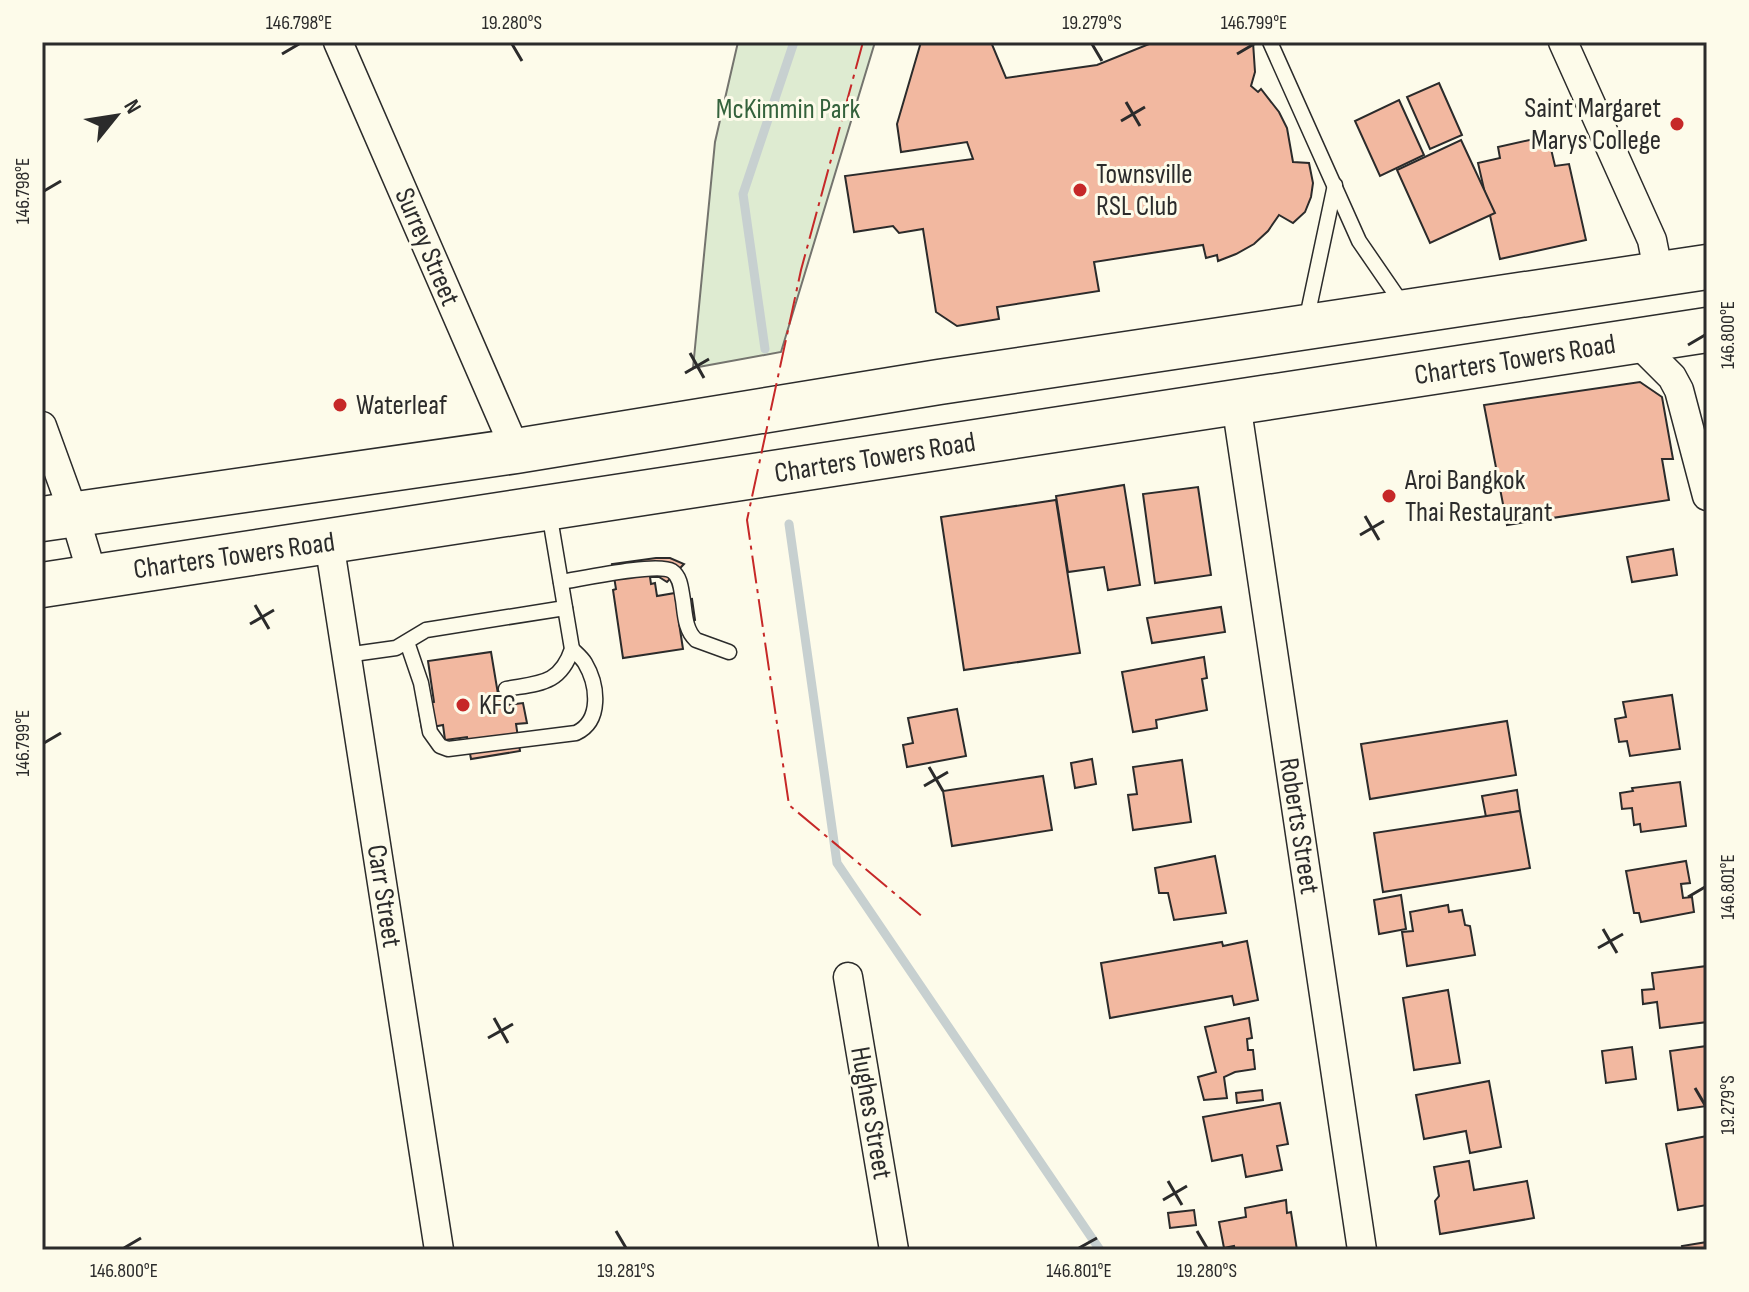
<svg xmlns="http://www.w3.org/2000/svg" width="1749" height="1292" font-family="'Sofia Sans Condensed',sans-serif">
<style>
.green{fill:#deebd1;stroke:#74746e;stroke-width:2}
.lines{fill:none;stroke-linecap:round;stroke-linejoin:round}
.stream{stroke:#c7d0d0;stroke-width:9}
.building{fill:#f2b8a0;stroke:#2b2b2b;stroke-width:2}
.service-casing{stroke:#2b2b2b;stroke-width:17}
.minor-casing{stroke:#2b2b2b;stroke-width:31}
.primary-casing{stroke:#2b2b2b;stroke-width:47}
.service{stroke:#fdfbea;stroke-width:14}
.minor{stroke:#fdfbea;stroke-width:28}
.primary{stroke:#fdfbea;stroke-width:44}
.power{stroke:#c62828;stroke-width:2;stroke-dasharray:28 6 4 6;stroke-linecap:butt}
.ticks{fill:none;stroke:#2b2b2b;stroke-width:3}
.poi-dot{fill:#c62828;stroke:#fdfbea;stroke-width:3}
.labels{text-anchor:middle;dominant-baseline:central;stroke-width:6;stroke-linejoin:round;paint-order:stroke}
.poi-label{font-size:28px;fill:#2b2b2b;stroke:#fdfbea;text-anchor:start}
.park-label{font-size:28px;fill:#34623c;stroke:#fdfbea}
.street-label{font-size:28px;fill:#2b2b2b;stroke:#fdfbea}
.neatline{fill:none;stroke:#2b2b2b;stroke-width:3}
.ticks-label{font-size:20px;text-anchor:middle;fill:#2b2b2b}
</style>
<rect width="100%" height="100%" fill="#fdfbea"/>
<path class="green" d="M738,42H875L781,352L693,368L715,142Z"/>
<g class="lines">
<g class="stream">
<path d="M765,349L743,194L794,42"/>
<path d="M789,524L837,863L1100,1250"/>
</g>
</g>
<g class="building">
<path d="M921,42H991L1006,78L1097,65L1154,42H1253L1255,72L1251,86L1258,92L1261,89L1279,112L1287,128L1293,162L1309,163L1313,183L1311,197L1305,212L1293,223L1279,215L1268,231L1254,244L1236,254L1218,261L1217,255L1206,258L1203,245L1094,262L1099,291L997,307L999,319L957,326L936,312L923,229L899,233L893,226L854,232L845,176L973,159L967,142L901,152L897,124Z"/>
<path d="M1439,83L1462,135L1430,149L1407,97Z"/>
<path d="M1399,100L1424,155L1380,176L1355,121Z"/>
<path d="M1548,136L1555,166L1569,164L1586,240L1500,259L1478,163L1500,158L1498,147Z"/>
<path d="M1461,140L1495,213L1430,243L1397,170Z"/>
<path d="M1640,382L1662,397L1673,459H1662L1669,500L1507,525L1484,405Z"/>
<path d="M1124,485L1140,585L1108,590L1104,567L1068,572L1056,496Z"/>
<path d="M1198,487L1211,575L1155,583L1143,494Z"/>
<path d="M1056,500L1080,653L964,670L941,517Z"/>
<path d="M1673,549L1677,575L1632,582L1627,557Z"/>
<path d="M656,558H670L684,564L667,582L659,577H650L651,584L655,583L657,596L675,593L676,602L692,599L695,620L679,623L683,649L623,658L613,590L616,589L612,564Z"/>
<path d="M1221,607L1225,632L1152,643L1147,618Z"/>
<path d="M491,652L498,694L505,692L507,705L523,703L527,723L516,724L520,751L471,759L467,737L445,740L443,725L422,729L418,705L434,702L428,661Z"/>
<path d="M1204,657L1207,678L1202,679L1207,710L1156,720L1157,728L1133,732L1122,672Z"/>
<path d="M1672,695L1680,749L1630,756L1627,741L1619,742L1615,719L1626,717L1623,702Z"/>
<path d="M957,709L966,756L907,767L903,745L913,743L908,718Z"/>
<path d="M1507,721L1516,775L1370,799L1361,744Z"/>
<path d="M1092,759L1096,784L1075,788L1071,763Z"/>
<path d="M1182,760L1191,822L1133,830L1128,795L1137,794L1133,767Z"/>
<path d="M1043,776L1052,830L952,846L943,791Z"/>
<path d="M1680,782L1686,826L1641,832L1640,824L1634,825L1632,808L1622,809L1620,793L1633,791L1632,788Z"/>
<path d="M1517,790L1520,811L1486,817L1482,796Z"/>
<path d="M1520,811L1530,868L1383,892L1374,833Z"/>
<path d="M1215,856L1226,913L1174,920L1168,893H1159L1155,868Z"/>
<path d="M1686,861L1690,883L1681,884L1683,898L1692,897L1694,912L1641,922L1639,913H1634L1626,871Z"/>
<path d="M1401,895L1406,929L1379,934L1374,900Z"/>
<path d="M1448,905L1449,912L1462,910L1465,925L1470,926L1475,955L1407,966L1402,932L1413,931L1410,912Z"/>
<path d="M1247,941L1258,1000L1234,1005L1232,996L1110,1018L1101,963L1222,942L1223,946Z"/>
<path d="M1707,966V1022L1660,1028L1657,1002L1643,1004L1642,990L1654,989L1652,973Z"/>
<path d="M1448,990L1460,1063L1414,1070L1403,998Z"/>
<path d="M1249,1018L1252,1038L1247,1039L1248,1050H1253L1255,1069L1235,1072L1224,1077L1227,1098L1204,1100L1198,1077L1216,1072L1205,1027Z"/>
<path d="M1707,1046V1106L1678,1110L1670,1051Z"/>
<path d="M1632,1047L1636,1079L1606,1083L1602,1051Z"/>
<path d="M1489,1081L1501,1147L1470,1153L1466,1131L1424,1139L1416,1095Z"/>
<path d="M1262,1090L1263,1100L1237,1103L1236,1093Z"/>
<path d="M1280,1103L1288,1144L1277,1146L1282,1170L1246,1177L1242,1155L1212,1161L1203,1117Z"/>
<path d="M1707,1136V1205L1678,1210L1666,1144Z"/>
<path d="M1469,1161L1474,1190L1527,1181L1534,1218L1440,1234L1435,1201L1439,1196L1434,1167Z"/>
<path d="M1286,1200L1287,1213L1291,1212L1297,1250H1235L1234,1246L1224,1248L1219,1222L1246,1217L1245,1208Z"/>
<path d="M1194,1210L1196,1225L1170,1228L1168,1213Z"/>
<path d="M1707,1242V1250H1683L1682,1246Z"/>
</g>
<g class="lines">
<defs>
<g id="service">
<path d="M1270,42L1359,241L1403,305"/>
<path d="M1306,322L1335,185"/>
<path d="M561,582C581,579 657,562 672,571C681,577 681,590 683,600C685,614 685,630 696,640L729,652"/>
<path d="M407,642L421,683L430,732L440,746L448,749L576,733C602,721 598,685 585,663C582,658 576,653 572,649"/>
<path d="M346,655L396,648L426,630L565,608"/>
<path d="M506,689C539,683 560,685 572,649L549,512"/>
</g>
<g id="minor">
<path d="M338,42L516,451"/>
<path d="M1563,42L1652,240L1659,275"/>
<path d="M1636,341L1672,377L1679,390L1707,496"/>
<path d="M1236,403L1362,1250"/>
<path d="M42,426L74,514L93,577"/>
<path d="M329,542L439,1250"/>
<path d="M848,977L894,1250"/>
</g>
<g id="primary">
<path d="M42,519L516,451L939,382L1707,267"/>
<path d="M42,585L1707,330"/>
</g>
</defs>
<use href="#service" class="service-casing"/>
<use href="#minor" class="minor-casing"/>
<use href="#primary" class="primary-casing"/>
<use href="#service" class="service"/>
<use href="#minor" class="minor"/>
<use href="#primary" class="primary"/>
<path class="power" d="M863,42L801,270L747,520L789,805L924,918"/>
</g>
<path class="ticks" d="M512,44L522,61M1092,44L1102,61M282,54L299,44M1237,54L1254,44M1126,102L1140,126M1121,121L1145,107M44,191L61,181M1688,345L1705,335M690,353L704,378M685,373L709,359M1365,516L1379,540M1360,535L1384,521M255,605L269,629M250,624L274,610M44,743L61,733M929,767L943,791M924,786L948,772M1688,897L1705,887M1603,929L1617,953M1598,948L1623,934M494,1018L508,1043M488,1038L513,1024M1695,1088L1705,1105M1168,1181L1182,1205M1163,1200L1187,1186M616,1231L626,1248M1197,1231L1207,1248M124,1248L141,1238M1079,1248L1097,1238"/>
<g class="poi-dot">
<circle cx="1677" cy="124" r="8"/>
<circle cx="1080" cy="190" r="8"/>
<circle cx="340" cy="405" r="8"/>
<circle cx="1389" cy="496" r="8"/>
<circle cx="463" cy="705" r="8"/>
</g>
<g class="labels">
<g class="poi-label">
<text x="1661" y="108" text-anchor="end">Saint Margaret<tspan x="1661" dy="32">Marys College</tspan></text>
<text x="1096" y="174">Townsville<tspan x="1096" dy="32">RSL Club</tspan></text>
<text x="356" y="405">Waterleaf</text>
<text x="1405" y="480">Aroi Bangkok<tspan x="1405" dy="32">Thai Restaurant</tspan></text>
<text x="479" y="705">KFC</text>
</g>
<g class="park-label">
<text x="788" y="109">McKimmin Park</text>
</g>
<g class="street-label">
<text transform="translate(427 247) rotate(67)">Surrey Street</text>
<text transform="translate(1515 360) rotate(-9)">Charters Towers Road</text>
<text transform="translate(875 458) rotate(-9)">Charters Towers Road</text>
<text transform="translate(234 556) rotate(-8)">Charters Towers Road</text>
<text transform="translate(1299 826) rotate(81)">Roberts Street</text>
<text transform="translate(384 896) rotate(81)">Carr Street</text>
<text transform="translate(871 1113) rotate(80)">Hughes Street</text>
</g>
</g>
<rect width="1749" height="1292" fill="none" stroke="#fdfbea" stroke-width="88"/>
<g transform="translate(116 116) rotate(60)" stroke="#fdfbea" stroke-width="6" paint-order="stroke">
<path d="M0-6L14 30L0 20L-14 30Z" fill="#2b2b2b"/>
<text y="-12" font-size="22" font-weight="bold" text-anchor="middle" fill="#2b2b2b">N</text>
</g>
<rect x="44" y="44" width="1661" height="1204" class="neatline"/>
<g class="ticks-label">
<text x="299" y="29">146.798°E</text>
<text x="512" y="29">19.280°S</text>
<text x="1092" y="29">19.279°S</text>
<text x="1254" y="29">146.799°E</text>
<text transform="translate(22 191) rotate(-90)" y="7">146.798°E</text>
<text transform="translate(1727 335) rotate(-90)" y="7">146.800°E</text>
<text transform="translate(22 743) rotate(-90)" y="7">146.799°E</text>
<text transform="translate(1727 887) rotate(-90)" y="7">146.801°E</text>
<text transform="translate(1727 1105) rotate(-90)" y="7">19.279°S</text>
<text x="124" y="1277">146.800°E</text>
<text x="626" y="1277">19.281°S</text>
<text x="1079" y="1277">146.801°E</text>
<text x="1207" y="1277">19.280°S</text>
</g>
</svg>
